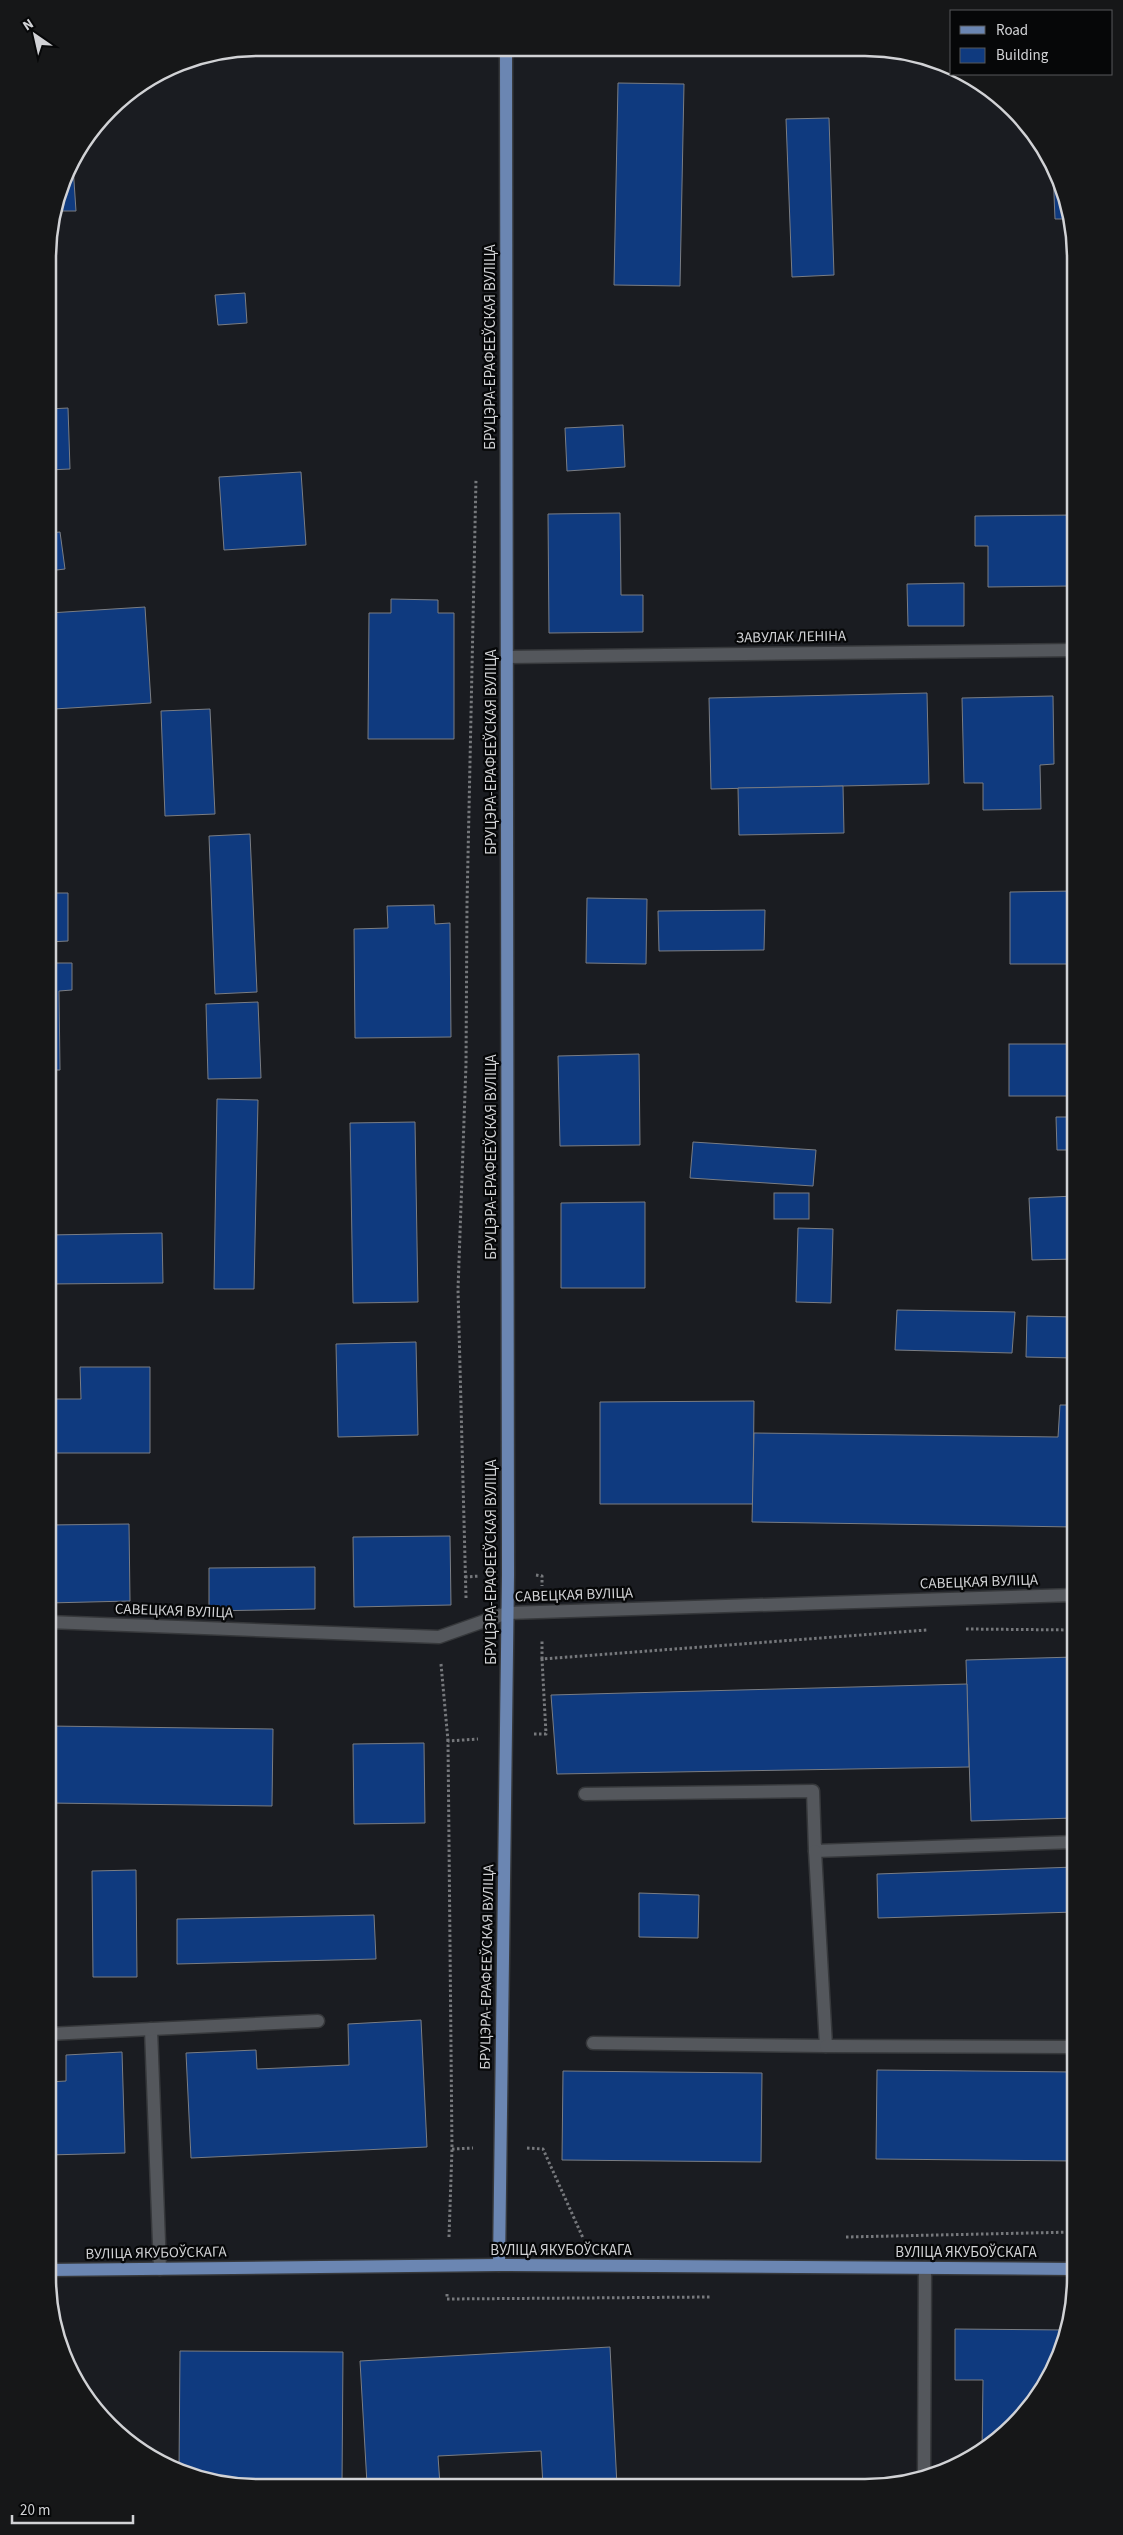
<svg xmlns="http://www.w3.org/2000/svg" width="1123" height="2535" font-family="'Source Sans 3',sans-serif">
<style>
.building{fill:#0f3a7f;stroke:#7a7d83}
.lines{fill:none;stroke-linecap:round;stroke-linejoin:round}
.service-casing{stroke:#36383b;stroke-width:15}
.minor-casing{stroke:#36383b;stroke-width:15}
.secondary-casing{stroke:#36383b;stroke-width:15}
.primary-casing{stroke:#36383b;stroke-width:15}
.path{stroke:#76787c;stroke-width:3;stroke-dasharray:2.5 2.5;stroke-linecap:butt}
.service{stroke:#54575c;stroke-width:12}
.minor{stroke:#54575c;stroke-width:12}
.secondary{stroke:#54575c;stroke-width:12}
.primary{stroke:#6b86b2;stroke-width:12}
.labels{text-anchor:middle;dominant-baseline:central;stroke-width:4.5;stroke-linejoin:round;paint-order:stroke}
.street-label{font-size:15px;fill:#d1d2d5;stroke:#060708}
.rim{fill:none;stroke:#d1d2d5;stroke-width:2.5}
</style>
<rect width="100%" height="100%" fill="#1a1c21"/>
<g class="building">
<path d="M618,83L684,84L680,286L614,285Z"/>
<path d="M829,118L834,275L792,277L786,119Z"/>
<path d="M69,166H73L76,211H57Z"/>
<path d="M1053,171L1068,204L1070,219H1055Z"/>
<path d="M245,293L247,323L218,325L215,295Z"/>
<path d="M68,408L70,469L48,470V409Z"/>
<path d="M623,425L625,467L567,471L565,428Z"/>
<path d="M301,472L306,545L224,550L219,477Z"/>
<path d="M620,513L621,595H643V632L549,633L548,514Z"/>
<path d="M1075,515V577H1072V586L988,587V546H975V516Z"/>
<path d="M60,532L65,569L48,571V533Z"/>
<path d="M964,583V626H908L907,584Z"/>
<path d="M391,599L438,600V613H454V739H368L369,613H391Z"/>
<path d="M145,607L151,703L54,709L49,613Z"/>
<path d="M927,693L929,784L711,789L709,698Z"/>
<path d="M1053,696L1054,764L1040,765L1041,809L983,810V783H964L962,698Z"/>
<path d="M210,709L215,814L165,816L161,711Z"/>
<path d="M843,786L844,833L739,835L738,788Z"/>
<path d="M250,834L257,992L215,994L209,836Z"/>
<path d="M1074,891L1075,964H1010V892Z"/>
<path d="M48,893H68V941L48,942Z"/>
<path d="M587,898L647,899L646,964L586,963Z"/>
<path d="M434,905L435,924L450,923L451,1037L355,1038L354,929L388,928L387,906Z"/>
<path d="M765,910L764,950L659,951L658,911Z"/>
<path d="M48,963H72V990L59,991L60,1070H48Z"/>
<path d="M258,1002L261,1078L208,1079L206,1004Z"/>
<rect x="1009" y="1044" width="66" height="52"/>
<path d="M639,1054L640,1145L560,1146L558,1056Z"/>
<path d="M217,1099L258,1100L254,1289H214Z"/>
<path d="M1056,1117H1075V1150H1057Z"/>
<path d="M415,1122L418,1302L353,1303L350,1123Z"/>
<path d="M693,1142L816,1150L813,1186L690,1178Z"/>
<rect x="774" y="1193" width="35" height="26"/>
<path d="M1075,1196V1259L1032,1260L1029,1198Z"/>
<path d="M645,1202V1288H561V1203Z"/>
<path d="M798,1228L833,1229L831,1303L796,1302Z"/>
<path d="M162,1233L163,1283L48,1284V1235Z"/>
<path d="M897,1310L1015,1312L1012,1353L895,1350Z"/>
<path d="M1027,1316L1075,1317V1358L1026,1357Z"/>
<path d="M416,1342L418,1435L338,1437L336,1344Z"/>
<path d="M80,1367H150V1453H48V1399H81Z"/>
<path d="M754,1401L753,1504H600V1402Z"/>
<path d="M1060,1405H1075V1527L752,1522L754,1433L1058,1437Z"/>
<path d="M129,1524L130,1601L48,1603V1525Z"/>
<path d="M450,1536L451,1605L354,1607L353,1537Z"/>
<path d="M315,1567V1609L209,1611V1568Z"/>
<path d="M1075,1657V1818L971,1821L966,1660Z"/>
<path d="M967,1684L969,1767L557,1774L551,1695Z"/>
<path d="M48,1726L273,1729L272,1806L48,1803Z"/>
<path d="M424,1743L425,1823L354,1824L353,1744Z"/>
<path d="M1075,1867V1912L878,1918L877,1874Z"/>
<path d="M136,1870L137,1977H93L92,1871Z"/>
<path d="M639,1893L699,1895L698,1938L639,1937Z"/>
<path d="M374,1915L376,1959L177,1964V1919Z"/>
<path d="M421,2020L427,2147L191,2158L186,2053L256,2050L257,2069L349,2065L348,2024Z"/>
<path d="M122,2052L125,2153L48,2155V2082L66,2081V2055Z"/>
<path d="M877,2070L1075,2072V2161L876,2159Z"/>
<path d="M563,2071L762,2073L761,2162L562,2160Z"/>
<path d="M955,2329L1067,2330L1064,2345L1032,2405L982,2452L983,2380H955Z"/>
<path d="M610,2347L617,2486H543L541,2451L438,2456L440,2485L367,2484L360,2361Z"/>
<path d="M180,2351L343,2352L342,2484L217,2483L179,2470Z"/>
</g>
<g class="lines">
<defs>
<g id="service">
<path d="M585,1794L813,1791L815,1851L1075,1842"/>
<path d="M151,2029L160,2269"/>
<path d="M48,2034L318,2021"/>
<path d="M593,2043L826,2046L815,1851"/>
<path d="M826,2046L1071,2047"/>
<path d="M924,2478L925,2268"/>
</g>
<g id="minor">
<path d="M507,657L1075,650"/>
<path d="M48,1622L439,1637L507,1613"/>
</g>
<path id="secondary" d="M507,1613L1075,1595"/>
<g id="primary">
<path d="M499,2265L508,1575L506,49"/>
<path d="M48,2270L499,2265L1075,2269"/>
</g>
</defs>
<use href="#service" class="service-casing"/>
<use href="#minor" class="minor-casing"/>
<use href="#secondary" class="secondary-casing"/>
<use href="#primary" class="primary-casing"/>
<g class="path">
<path d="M536,1575L542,1576V1586"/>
<path d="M465,1577L480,1576"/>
<path d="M466,1598L458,1290L466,1064L467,904L476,479"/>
<path d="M966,1629L1075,1630"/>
<path d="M542,1659V1639"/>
<path d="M441,1664L448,1741"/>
<path d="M534,1734H546L542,1659L927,1630"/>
<path d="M527,2148L543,2149L583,2238"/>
<path d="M452,2149L473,2148"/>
<path d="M449,2237L452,2149L448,1741L478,1739"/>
<path d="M846,2237L1075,2232"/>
<path d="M447,2294V2299L710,2297"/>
</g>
<use href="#service" class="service"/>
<use href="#minor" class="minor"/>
<use href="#secondary" class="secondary"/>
<use href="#primary" class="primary"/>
</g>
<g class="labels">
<g class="street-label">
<text transform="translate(490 347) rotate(-90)">БРУЦЭРА-ЕРАФЕЕЎСКАЯ ВУЛІЦА</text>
<text transform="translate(791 637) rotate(-1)">ЗАВУЛАК ЛЕНІНА</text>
<text transform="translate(491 752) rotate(-90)">БРУЦЭРА-ЕРАФЕЕЎСКАЯ ВУЛІЦА</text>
<text transform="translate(491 1157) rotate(-90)">БРУЦЭРА-ЕРАФЕЕЎСКАЯ ВУЛІЦА</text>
<text transform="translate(491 1562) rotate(-90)">БРУЦЭРА-ЕРАФЕЕЎСКАЯ ВУЛІЦА</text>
<text transform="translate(979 1582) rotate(-2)">САВЕЦКАЯ ВУЛІЦА</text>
<text transform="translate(574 1595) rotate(-2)">САВЕЦКАЯ ВУЛІЦА</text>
<text transform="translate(174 1611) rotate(2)">САВЕЦКАЯ ВУЛІЦА</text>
<text transform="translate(487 1967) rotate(-89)">БРУЦЭРА-ЕРАФЕЕЎСКАЯ ВУЛІЦА</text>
<text x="561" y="2250">ВУЛІЦА ЯКУБОЎСКАГА</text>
<text x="966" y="2252">ВУЛІЦА ЯКУБОЎСКАГА</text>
<text transform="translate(156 2253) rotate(-1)">ВУЛІЦА ЯКУБОЎСКАГА</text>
</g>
</g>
<path d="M0 0H1123V2535H0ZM258 56H865A202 202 0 0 1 1067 258V2277A202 202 0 0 1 865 2479H258A202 202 0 0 1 56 2277V258A202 202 0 0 1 258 56Z" fill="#161718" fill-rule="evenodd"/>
<path class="rim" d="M258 56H865A202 202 0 0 1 1067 258V2277A202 202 0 0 1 865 2479H258A202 202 0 0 1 56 2277V258A202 202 0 0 1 258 56Z"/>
<rect x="950" y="10" width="162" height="65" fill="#060708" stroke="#57585a"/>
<rect x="960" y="26" width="25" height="8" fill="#6b86b2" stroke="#57585a"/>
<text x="996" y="35" font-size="15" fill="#d1d2d5">Road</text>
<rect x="960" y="48" width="25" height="15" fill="#0f3a7f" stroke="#57585a"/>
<text x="996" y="60" font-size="15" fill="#d1d2d5">Building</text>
<g transform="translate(35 35) rotate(326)" stroke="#060708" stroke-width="4" paint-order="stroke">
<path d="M0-4L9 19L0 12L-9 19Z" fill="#d1d2d5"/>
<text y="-8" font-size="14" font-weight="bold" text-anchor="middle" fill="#d1d2d5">N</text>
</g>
<path d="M12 2515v8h121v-8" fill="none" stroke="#d1d2d5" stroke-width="2.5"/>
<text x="20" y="2515" font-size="15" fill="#d1d2d5" stroke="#060708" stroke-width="4" paint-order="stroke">20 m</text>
</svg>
